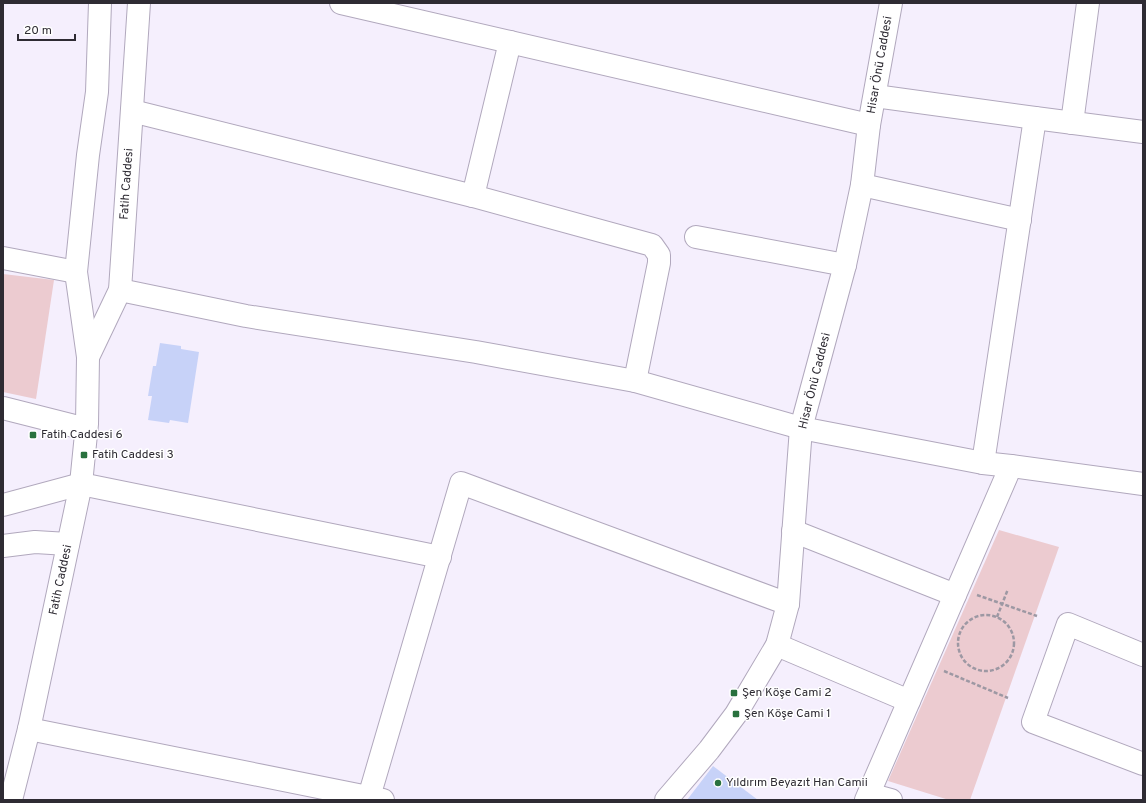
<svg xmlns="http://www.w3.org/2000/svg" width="1146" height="803" font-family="Overpass,sans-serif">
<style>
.green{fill:#eccbd0}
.building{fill:#c7d2f8}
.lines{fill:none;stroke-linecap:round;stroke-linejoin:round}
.minor-casing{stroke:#b1a8bd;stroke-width:24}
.secondary-casing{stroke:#b1a8bd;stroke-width:24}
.path{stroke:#9d98a3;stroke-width:2.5;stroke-dasharray:4 2;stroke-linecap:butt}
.minor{stroke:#fff;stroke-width:22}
.secondary{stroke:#fff;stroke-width:22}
.poi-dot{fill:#29713e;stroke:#fff;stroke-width:1.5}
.labels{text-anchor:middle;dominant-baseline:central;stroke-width:3;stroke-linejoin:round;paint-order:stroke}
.street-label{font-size:12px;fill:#2e2b33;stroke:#fff}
.poi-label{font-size:12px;fill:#2e2b33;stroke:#fff;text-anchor:start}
</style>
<rect width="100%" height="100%" fill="#f5effd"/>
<g class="green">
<path d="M3,274L54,280L36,399L3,392Z"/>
<path d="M999,530L1059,547L970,800H949L888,781Z"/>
</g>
<g class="building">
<path d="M160,343L181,346V349L199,352L188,423L170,420L169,423L148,420L152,396H148L153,366H156Z"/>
<path d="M713,766L758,800H687Z"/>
</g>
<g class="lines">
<defs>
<g id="minor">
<path d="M341,3L869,125"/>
<path d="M875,96L1035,118L1143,132"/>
<path d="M132,111L473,196L652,245L659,255V263L635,381"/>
<path d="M1072,123L1088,3"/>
<path d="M862,185L1020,220"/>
<path d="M473,196L510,42"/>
<path d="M696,237L845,265"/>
<path d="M3,258L76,272"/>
<path d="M120,290L246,316L476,352L635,381L801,428L983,463L1011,466L1143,484"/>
<path d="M88,357L120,290L139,3"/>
<path d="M3,408L86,429"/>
<path d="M983,463L1035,118"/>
<path d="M3,505L81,484L440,557"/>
<path d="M793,531L955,595"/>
<path d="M3,546L35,542L68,544"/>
<path d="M777,645L909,701"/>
<path d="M1143,655L1068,624L1033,722L1143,764"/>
<path d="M29,729L383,800"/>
<path d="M869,794L891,800"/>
<path d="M369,797L461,483L788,604"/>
<path d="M11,800L29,729L81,484L87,424L88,357L76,272L88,155L97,92L100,3"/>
<path d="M866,800L1011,466"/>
</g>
<path id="secondary" d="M666,800L709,750L736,714L777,645L788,604L801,428L845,265L862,185L869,125L891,3"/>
</defs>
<use href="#minor" class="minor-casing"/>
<use href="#secondary" class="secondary-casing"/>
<g class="path">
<path d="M977,595L1037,616"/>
<circle cx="986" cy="643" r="28"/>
<path d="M997,617L1008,589"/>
<path d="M944,671L1008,698"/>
</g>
<use href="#minor" class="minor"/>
<use href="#secondary" class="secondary"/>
</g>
<g class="poi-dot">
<rect x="29" y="431" width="8" height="8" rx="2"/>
<rect x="80" y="451" width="8" height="8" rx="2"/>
<rect x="730" y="689" width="8" height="8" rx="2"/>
<rect x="732" y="710" width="8" height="8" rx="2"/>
<circle cx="718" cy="783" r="4"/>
</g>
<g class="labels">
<g class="street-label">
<text transform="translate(880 65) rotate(-80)">Hisar Önü Caddesi</text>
<text transform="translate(127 184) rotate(-86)">Fatih Caddesi</text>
<text transform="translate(815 381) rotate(-76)">Hisar Önü Caddesi</text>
<text transform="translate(61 580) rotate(-78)">Fatih Caddesi</text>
</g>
<g class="poi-label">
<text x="41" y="435">Fatih Caddesi 6</text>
<text x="92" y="455">Fatih Caddesi 3</text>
<text x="742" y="693">Şen Köşe Cami 2</text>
<text x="744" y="714">Şen Köşe Cami 1</text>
<text x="726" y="783">Yıldırım Beyazıt Han Camii</text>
</g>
</g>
<rect width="1146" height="803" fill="none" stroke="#2e2b33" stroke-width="8"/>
<path d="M18 34v6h57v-6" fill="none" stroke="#2e2b33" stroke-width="2"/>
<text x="24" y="34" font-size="12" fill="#2e2b33" stroke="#ffffff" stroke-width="3" paint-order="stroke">20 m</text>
</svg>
